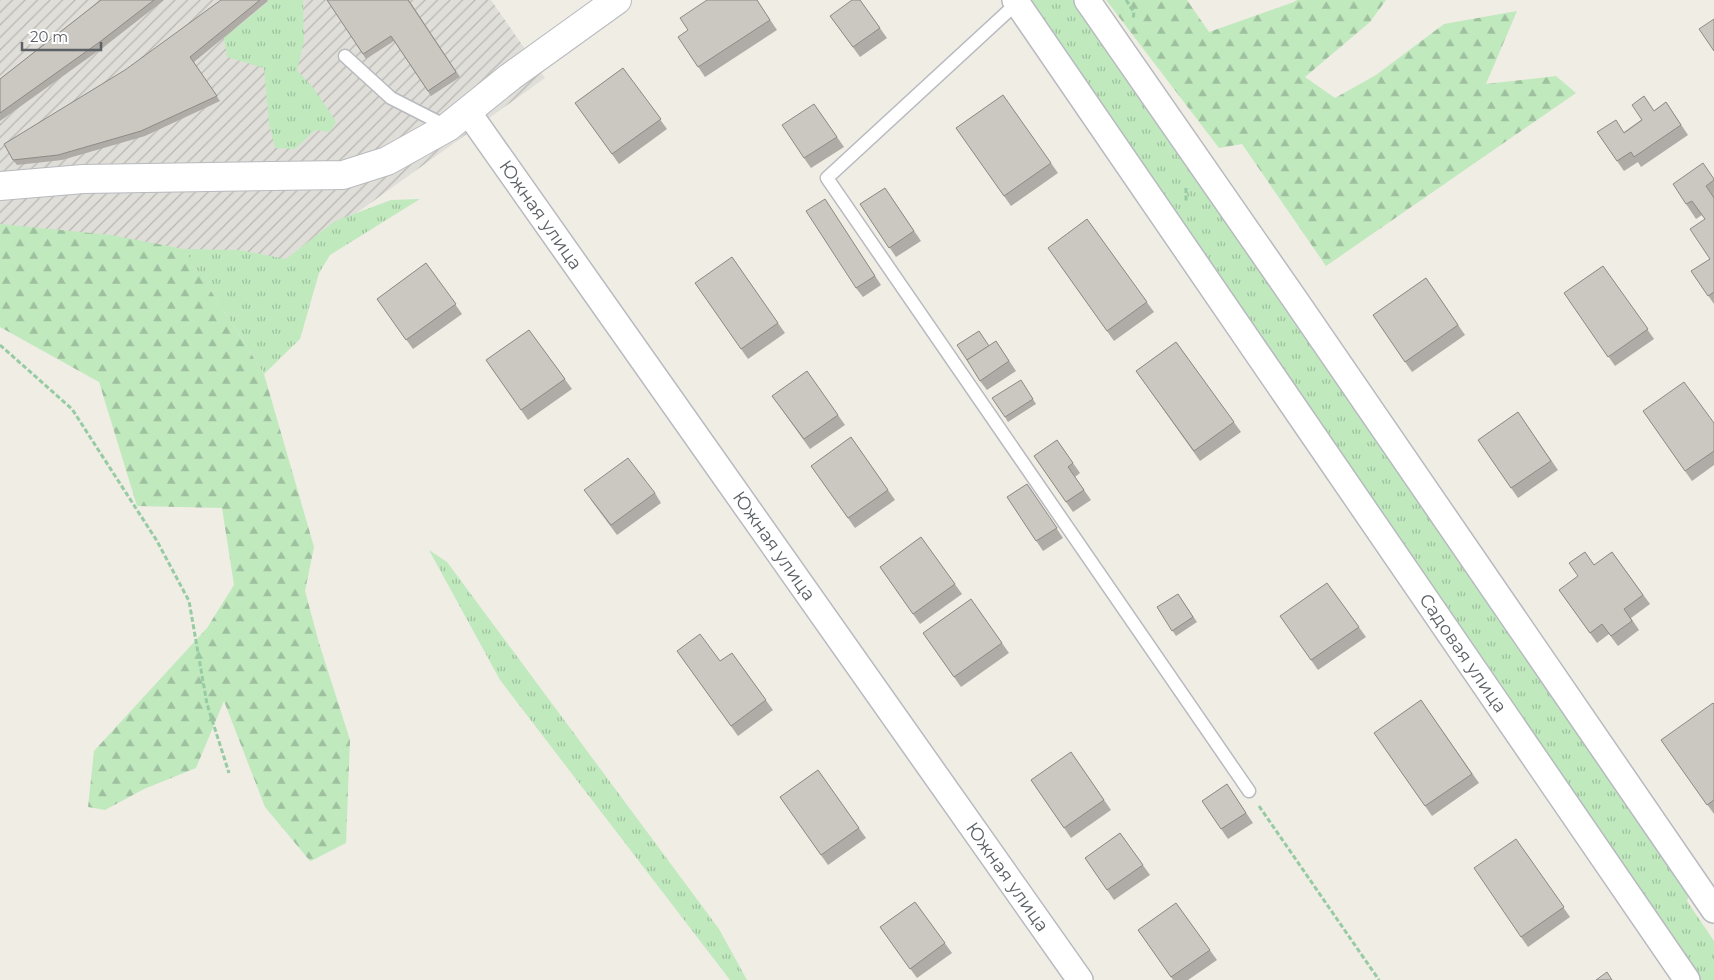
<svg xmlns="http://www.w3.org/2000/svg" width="1714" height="980" font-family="Montserrat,sans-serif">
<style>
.industrial{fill:url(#industrial-furrows)}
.grass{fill:url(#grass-tufts)}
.forest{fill:url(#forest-firs)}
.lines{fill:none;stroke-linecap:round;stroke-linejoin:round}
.service-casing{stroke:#b7babf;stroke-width:15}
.minor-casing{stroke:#b7babf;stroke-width:28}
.tertiary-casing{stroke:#b7babf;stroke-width:30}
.path{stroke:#96cba4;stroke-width:3;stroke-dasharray:5 2.5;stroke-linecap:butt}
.service{stroke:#fff;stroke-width:12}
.minor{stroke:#fff;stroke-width:25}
.tertiary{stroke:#fff;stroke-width:28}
.wall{fill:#afaba6}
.building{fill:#cbc7c1;stroke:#8e8b87}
.labels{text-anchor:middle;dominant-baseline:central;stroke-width:4;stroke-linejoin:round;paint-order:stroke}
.street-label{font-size:18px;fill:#5c6166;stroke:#fff}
</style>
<defs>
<pattern id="industrial-furrows" width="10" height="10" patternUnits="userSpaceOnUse" patternTransform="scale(1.25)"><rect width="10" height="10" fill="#e0ded8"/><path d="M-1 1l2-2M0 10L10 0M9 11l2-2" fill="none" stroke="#b9b7b3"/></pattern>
<pattern id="grass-tufts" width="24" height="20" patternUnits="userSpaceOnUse" patternTransform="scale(1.25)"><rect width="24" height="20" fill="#c0e9be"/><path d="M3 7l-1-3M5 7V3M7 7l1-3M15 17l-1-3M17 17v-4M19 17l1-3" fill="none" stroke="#9fc09e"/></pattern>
<pattern id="forest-firs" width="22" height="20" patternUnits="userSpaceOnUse" patternTransform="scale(1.25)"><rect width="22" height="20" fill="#c0e9be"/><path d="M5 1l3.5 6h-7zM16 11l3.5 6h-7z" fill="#9fc09e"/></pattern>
</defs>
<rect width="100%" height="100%" fill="#f0ede4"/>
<path class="industrial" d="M0,0H491L545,78L238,298L0,234Z"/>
<g class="grass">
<path d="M267,0H303L304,41L297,70L315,90L336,122L330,132L315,130L295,149L275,148L269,124L264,68L227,57L224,38L268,2Z"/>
<path d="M1028,0H1078L1691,888L1687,901L1714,941V980H1701Z"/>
<path d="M420,199L330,255L319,273L300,339L264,374L184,249L239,250L286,259L335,221L391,200Z"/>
<path d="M429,550L447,562L719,929L747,980H730L500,680Z"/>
</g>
<g class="forest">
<path d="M1106,0H1187L1209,32L1294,2L1297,0H1386L1370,22L1305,77L1335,98L1376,75L1444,24L1517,11L1486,84L1556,76L1576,93L1326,266L1242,144L1219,148Z"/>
<path d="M0,224L111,235L184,249L264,374L314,547L305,591L319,643L350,740L346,843L311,861H310L265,807L224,701L196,768L144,789L105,810L88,807L94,751L207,628L234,585L222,508L137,506L99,382L0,327Z"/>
</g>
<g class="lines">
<defs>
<g id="service">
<path d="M1017,3L827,178L1249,791"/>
<path d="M345,56L391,98L448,127"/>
</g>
<g id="minor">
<path id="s1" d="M1015,0L1687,980"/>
<path d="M1087,0L1296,301L1714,910"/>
<path id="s2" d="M468,112L1080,980"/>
</g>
<path id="tertiary" d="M0,186L83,179L343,175L387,161L448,127L510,77L617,0"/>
</defs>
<use href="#service" class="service-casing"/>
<use href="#minor" class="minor-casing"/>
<use href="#tertiary" class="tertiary-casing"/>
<g class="path">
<path d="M1126,0L1134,12L1133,20"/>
<path d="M1186,188V201"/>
<path d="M0,345L72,409L157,541L189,601L207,704L229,773"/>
<path d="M1259,806L1379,980"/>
</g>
<use href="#service" class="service"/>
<use href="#minor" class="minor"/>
<use href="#tertiary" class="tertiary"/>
</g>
<g class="wall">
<path d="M101,0H164L105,46L0,121V79Z"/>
<path d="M221,0H267L268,1L194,62L220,101L145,136L62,160L17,165L13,160Z"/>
<path d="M327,0H409L460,77L431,96L394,41L366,59Z"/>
<path d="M757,0L777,30L705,77L678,37Z"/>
<path d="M860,0L887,38L860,57L830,16Z"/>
<path d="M623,68L667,129L619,164L575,103Z"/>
<path d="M1003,95L1058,173L1011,206L956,128Z"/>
<path d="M1666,102L1688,135L1641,167L1638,162L1624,171L1597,132H1624Z"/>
<path d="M814,104L844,147L811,168L804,158Z"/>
<path d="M1714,178V304L1691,271L1710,259L1705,219L1702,215L1696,219L1686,204Z"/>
<path d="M885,188L921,241L896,257L860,204Z"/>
<path d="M825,199L881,285L863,297L856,288Z"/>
<path d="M1087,219L1154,312L1114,341L1048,248Z"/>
<path d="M732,257L785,333L748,359L695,283Z"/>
<path d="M426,263L462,314L413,349L377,299Z"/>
<path d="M1603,266L1654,339L1615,366L1564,293Z"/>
<path d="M1426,278L1465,335L1412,372L1373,315Z"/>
<path d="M529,330L572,389L528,420L486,360Z"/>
<path d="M996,341L1016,371L987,390L980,381L989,346Z"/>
<path d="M1176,342L1241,432L1200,461L1136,371Z"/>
<path d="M807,371L845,425L810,449L772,396Z"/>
<path d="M1024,385L1036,404L1008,422L1005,417Z"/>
<path d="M1643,411L1714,423V465L1692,481Z"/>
<path d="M1518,412L1558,470L1518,498L1478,440Z"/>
<path d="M851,437L895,500L855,528L811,466Z"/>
<path d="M1057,440L1080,473L1075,477L1091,500L1073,512L1034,456Z"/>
<path d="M1027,484L1063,538L1043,551L1007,497Z"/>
<path d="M655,493L661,503L617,535L591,500Z"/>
<path d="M921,537L962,594L920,624L880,567Z"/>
<path d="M1612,552L1650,604L1631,618L1639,630L1618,646L1609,634L1597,643L1559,590Z"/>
<path d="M1327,583L1366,637L1318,670L1280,616Z"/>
<path d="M1178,594L1197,622L1176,636L1157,607Z"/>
<path d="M971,599L1009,653L961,687L923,633Z"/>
<path d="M677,651L720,661L732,653L773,710L738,736Z"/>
<path d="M1421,700L1479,783L1432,816L1374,733Z"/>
<path d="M1714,704V814L1661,740Z"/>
<path d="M1071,752L1111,810L1071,838L1031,780Z"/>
<path d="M818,770L866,838L828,865L780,797Z"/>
<path d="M1227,784L1253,823L1228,839L1202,801Z"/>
<path d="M1120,833L1150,875L1114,900L1085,858Z"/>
<path d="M1516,839L1570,917L1528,947L1521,937Z"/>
<path d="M915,902L952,953L917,978L880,927Z"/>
<path d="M1176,903L1217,960L1188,980H1173L1138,930Z"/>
</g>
<g class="building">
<path d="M101,0H154L101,41L0,113V79Z"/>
<path d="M221,0H260L190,57L217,96L141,131L58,155L13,160L4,144L125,70Z"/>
<path d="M327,0H408L456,72L428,91L391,36L363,54Z"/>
<path d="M707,0H757L770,20L698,67L678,37L688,30L680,18Z"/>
<path d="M852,0H860L880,28L853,47L830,16Z"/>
<path d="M1714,19V51L1699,29Z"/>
<path d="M623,68L661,119L612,154L575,103Z"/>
<path d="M1003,95L1051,163L1004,196L956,128Z"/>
<path d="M1644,96L1654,111L1666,102L1681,125L1634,157L1631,152L1617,161L1597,132L1616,120L1624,133L1642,120L1632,105Z"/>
<path d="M814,104L837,137L804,158L782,125Z"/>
<path d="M1703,163L1714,179V180L1706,186L1714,198V292L1708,296L1691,271L1710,259L1690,229L1705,219L1692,201L1686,204L1673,184Z"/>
<path d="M885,188L914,231L889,248L860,204Z"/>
<path d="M825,199L875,276L856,288L806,211Z"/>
<path d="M1087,219L1147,302L1107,331L1048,248Z"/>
<path d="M732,257L778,323L741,349L695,283Z"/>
<path d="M426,263L456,304L406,340L377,299Z"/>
<path d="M1603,266L1648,329L1608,357L1564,293Z"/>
<path d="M1426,278L1458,325L1405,362L1373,315Z"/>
<path d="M529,330L565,379L521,410L486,360Z"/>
<path d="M979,331L989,346L967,360L957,345Z"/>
<path d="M996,341L1009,361L980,381L967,360Z"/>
<path d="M1176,342L1234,422L1194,451L1136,371Z"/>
<path d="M807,371L838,415L804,439L772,396Z"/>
<path d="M1021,380L1033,399L1005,417L992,398Z"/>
<path d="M1684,382L1714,423V451L1685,471L1643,411Z"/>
<path d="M1518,412L1551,461L1511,488L1478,440Z"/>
<path d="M851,437L888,490L848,518L811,466Z"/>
<path d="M1057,440L1073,463L1068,467L1084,490L1066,502L1034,456Z"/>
<path d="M628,458L655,493L611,525L584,490Z"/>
<path d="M1027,484L1057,528L1036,541L1007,497Z"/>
<path d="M921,537L955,584L913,614L880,567Z"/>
<path d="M1585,552L1594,565L1612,552L1643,595L1624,609L1632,621L1611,636L1602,624L1590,633L1559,590L1578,576L1569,563Z"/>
<path d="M1327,583L1359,627L1311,660L1280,616Z"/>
<path d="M1178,594L1193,617L1172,631L1157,607Z"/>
<path d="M971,599L1002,643L954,677L923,633Z"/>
<path d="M700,634L720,661L732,653L766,700L731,726L677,651Z"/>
<path d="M1421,700L1472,774L1425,806L1374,733Z"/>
<path d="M1713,703L1714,704V800L1707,805L1661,740Z"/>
<path d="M1071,752L1104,800L1064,828L1031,780Z"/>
<path d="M818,770L859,828L821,855L780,797Z"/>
<path d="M1227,784L1246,813L1221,829L1202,801Z"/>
<path d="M1120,833L1143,865L1107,890L1085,858Z"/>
<path d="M1516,839L1564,907L1521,937L1474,868Z"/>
<path d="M915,902L945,943L910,969L880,927Z"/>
<path d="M1176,903L1210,950L1171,977L1138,930Z"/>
<path d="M1607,972L1612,980H1596Z"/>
</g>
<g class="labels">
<g class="street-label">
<text stroke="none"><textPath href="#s2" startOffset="126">Южная улица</textPath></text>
<text stroke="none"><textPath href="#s2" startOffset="531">Южная улица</textPath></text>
<text stroke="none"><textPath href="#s1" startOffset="792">Садовая улица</textPath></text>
<text stroke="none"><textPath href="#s2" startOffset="936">Южная улица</textPath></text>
</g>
</g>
<path d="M22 42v8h79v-8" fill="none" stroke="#5c6166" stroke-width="2.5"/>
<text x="30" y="42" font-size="15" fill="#5c6166" stroke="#ffffff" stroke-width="4" paint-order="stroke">20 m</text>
</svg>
